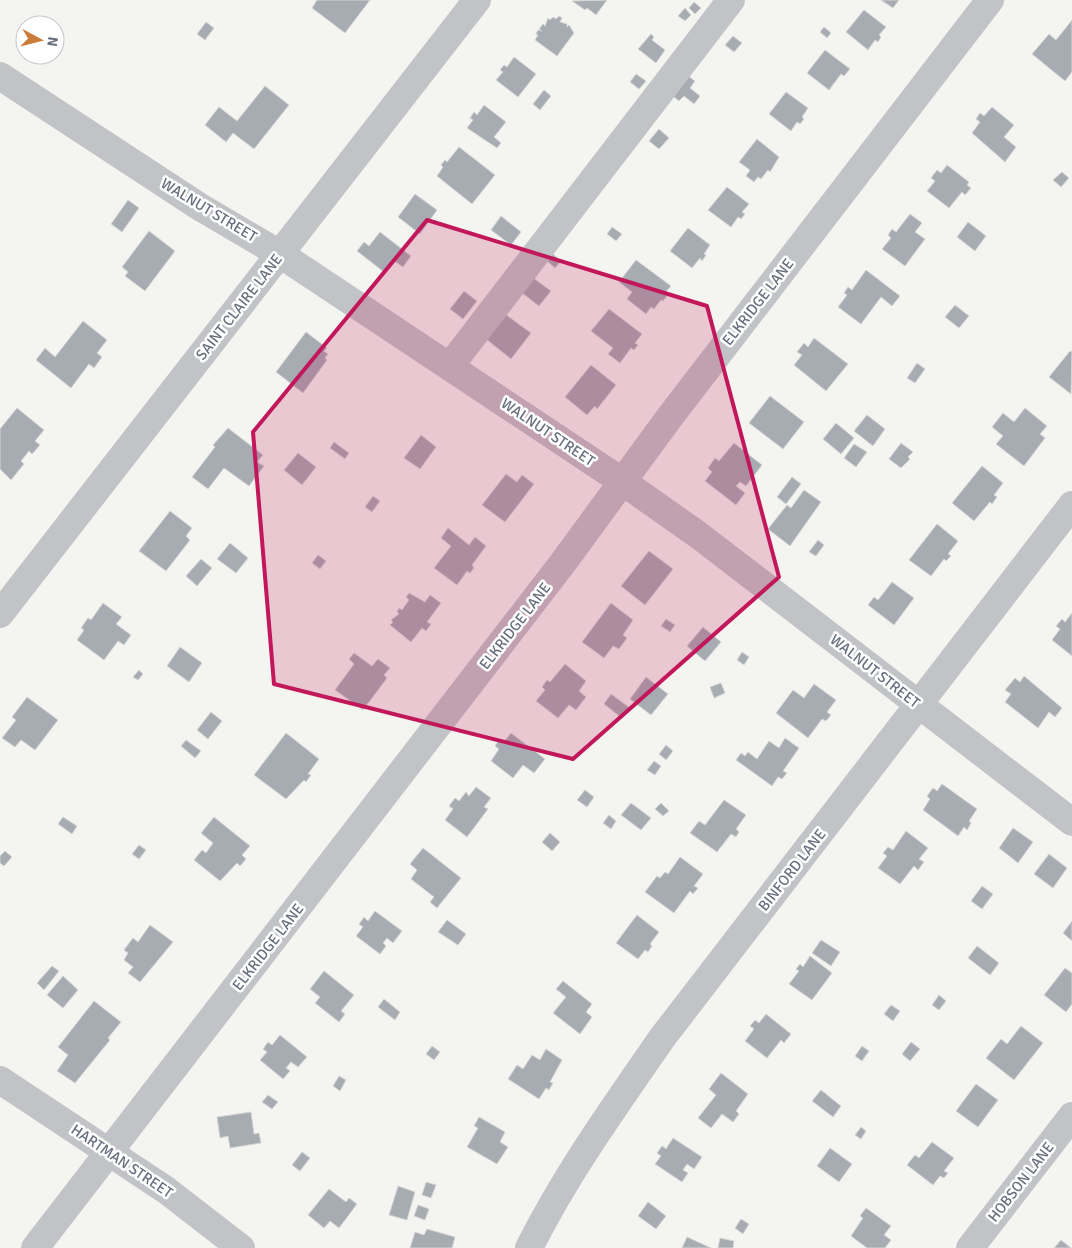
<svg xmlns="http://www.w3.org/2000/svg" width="1072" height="1248" font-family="Signika,sans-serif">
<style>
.building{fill:#a7abb2;stroke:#d5d6d4}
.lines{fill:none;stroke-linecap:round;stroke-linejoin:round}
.minor{stroke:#c1c3c6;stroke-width:28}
.marked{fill:#c2185b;fill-opacity:0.2;stroke:#c2185b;stroke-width:4;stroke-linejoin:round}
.labels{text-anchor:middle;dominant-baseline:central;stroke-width:5;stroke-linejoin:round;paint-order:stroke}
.street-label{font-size:15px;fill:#676f7e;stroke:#fff}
</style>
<rect width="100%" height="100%" fill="#f4f4f1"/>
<g class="building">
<path d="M317,0H370L345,33L312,8Z"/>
<path d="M607,0L596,15L587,8L585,10L572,1Z"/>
<path d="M881,0H899L893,8Z"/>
<path d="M694,2L701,8L695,14L689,8Z"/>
<path d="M685,8L691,15L685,21L678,16Z"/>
<path d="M864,10L886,27L879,35L881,37L878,42L875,40L868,50L846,32Z"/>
<path d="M559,16L562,18L560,22L567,24V27L569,25L574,33L557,56L535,40L538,35L536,34L538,30L542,31L539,29L543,24L545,26L548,18L550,20L553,17L556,19Z"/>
<path d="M1072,20V72L1065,81L1032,54L1049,34L1056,40Z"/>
<path d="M206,22L214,28L205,40L197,34Z"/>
<path d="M824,27L831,33L827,38L820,32Z"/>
<path d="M651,34L654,37L652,40L665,50L656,63L638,49Z"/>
<path d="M733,36L742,43L734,52L725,45Z"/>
<path d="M825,50L850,69L844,76L841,74L829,90L807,73Z"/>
<path d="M514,57L536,74L518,97L496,80L503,72L500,70L504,65L507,67Z"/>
<path d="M636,74L646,81L639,89L630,82Z"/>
<path d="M688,76L695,81L690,88L700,96L694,104L684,96L679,101L673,96Z"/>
<path d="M265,86L289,105L254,149L233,133L226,142L205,125L219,107L237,121Z"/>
<path d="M544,90L551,96L540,110L533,104Z"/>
<path d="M786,92L808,108L802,117L804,119L800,124L797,122L791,131L769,114Z"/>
<path d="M484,105L506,122L494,137L501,143L497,148L467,128L473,120L470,118L474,112L477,115Z"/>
<path d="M992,107L1014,125L1004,137L1016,147L1005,162L972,133L980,122L976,119L980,113L984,116Z"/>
<path d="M659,129L669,138L659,149L649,141Z"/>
<path d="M757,139L779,157L770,172L768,170L761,179L758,177L754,182L746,176L750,170L739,162Z"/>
<path d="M459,147L495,175L472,204L437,176L443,167L441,165L445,160L447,162Z"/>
<path d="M947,165L969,182L967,185L971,188L965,195L962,192L949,208L927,191L935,181L931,178L937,170L941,173Z"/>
<path d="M1062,172L1069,178L1061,187L1053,180Z"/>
<path d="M727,187L749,204L742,212L745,214L741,219L738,217L731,227L708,210Z"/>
<path d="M415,194L437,210L420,234L398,217Z"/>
<path d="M128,200L139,208L122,232L111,224Z"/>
<path d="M910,214L922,223L915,232L925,239L905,266L882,249L891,238L888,235L892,229L896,232Z"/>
<path d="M501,216L521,232L511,245L491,230Z"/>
<path d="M968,222L986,236L975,251L957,237Z"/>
<path d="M612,227L622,234L616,241L607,234Z"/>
<path d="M688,228L710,245L704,254L706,255L702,261L700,258L692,268L670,251Z"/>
<path d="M149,231L175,251L145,291L125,276L128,272L122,267Z"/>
<path d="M380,232L411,256L403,267L393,260L384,272L357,251L364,242L369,246Z"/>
<path d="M553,254L561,261L555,268L547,261Z"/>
<path d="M636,260L671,286L664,294L667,296L663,301L661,300L654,309L651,307L646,314L627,299L632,292L619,282Z"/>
<path d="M866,270L900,296L892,306L881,297L861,324L838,307L847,295L844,293L848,287L852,290Z"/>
<path d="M532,277L551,291L539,306L521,292Z"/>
<path d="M464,291L477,301L463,319L450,309Z"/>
<path d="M955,305L969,316L959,328L945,317Z"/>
<path d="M609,309L642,334L635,343L638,345L634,350L631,348L620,363L608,354L613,348L591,331Z"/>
<path d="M505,314L531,333L511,359L486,339Z"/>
<path d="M83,321L107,340L97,353L102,357L94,368L89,364L71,388L36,360L45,348L55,357Z"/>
<path d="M306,332L327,348L324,351L328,354L325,358L327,360L303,393L276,372Z"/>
<path d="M814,338L848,364L826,391L794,365L802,355L797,352L804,343L808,347Z"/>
<path d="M1070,351L1072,352L1071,394L1049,377Z"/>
<path d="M917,363L925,369L915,383L907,378Z"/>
<path d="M591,365L616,385L597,409L595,406L587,415L565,397Z"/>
<path d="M770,396L804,422L783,449L749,423Z"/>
<path d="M17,408L44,430L35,441L40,445L32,454L29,451L21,461L24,464L11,480L0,469V429Z"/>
<path d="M1025,408L1047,426L1040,434L1045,438L1024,466L996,444L1003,436L992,427L1003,413L1014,422Z"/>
<path d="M867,415L885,429L873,446L854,431Z"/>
<path d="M836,423L854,438L841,454L823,439Z"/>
<path d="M228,428L263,455L257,462L264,466L249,486L224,468L208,489L192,477L215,447L213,445Z"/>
<path d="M421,435L436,447L420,469L404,458Z"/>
<path d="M334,442L349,453L345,459L330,448Z"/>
<path d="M734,443L762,465L746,486L740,482L736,486L745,493L736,505L705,481L712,472L708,468L715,458L719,461Z"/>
<path d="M901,443L913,452L908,457L910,459L901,468L889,459Z"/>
<path d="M854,444L867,452L856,467L844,458Z"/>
<path d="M298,453L316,467L302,485L284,470Z"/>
<path d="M982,466L1003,483L994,495L997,497L992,504L990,502L974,521L952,503Z"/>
<path d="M506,474L517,482L522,475L534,484L505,522L482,505Z"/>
<path d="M792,477L801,484L786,504L777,497Z"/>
<path d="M804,490L821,502L790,546L768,529L787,505L791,508Z"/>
<path d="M373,496L380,501L372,512L365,507Z"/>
<path d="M170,511L192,528L186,536L190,540L166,571L139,551Z"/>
<path d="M937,524L958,541L948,554L951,556L946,561L944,559L931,576L909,560Z"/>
<path d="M448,528L469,545L475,537L486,546L472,565L474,568L470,573L467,571L457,585L434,568L451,546L441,538Z"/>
<path d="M818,540L824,545L816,556L809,552Z"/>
<path d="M230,543L248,558L236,573L217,559Z"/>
<path d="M649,551L673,569L645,605L621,586Z"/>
<path d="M318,555L326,561L320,569L312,563Z"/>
<path d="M201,559L212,568L197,586L186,576Z"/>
<path d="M892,582L914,598L894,625L868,605L874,597L878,600Z"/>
<path d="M409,593L425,602L430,595L441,603L427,622L431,624L426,631L422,628L411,642L390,625L393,622L391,620L399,614L397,612L399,608L402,610L409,600L406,597Z"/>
<path d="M103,603L122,617L116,624L131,635L124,645L118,641L104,660L77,640L84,630L81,628L88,618L91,620Z"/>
<path d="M611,603L633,620L623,635L627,638L619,649L613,646L604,658L582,642Z"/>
<path d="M1072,613V656L1052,640L1060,629L1056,626L1062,619L1065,622Z"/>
<path d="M666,619L675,625L670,632L661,626Z"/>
<path d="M703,627L721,642L705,661L687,646Z"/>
<path d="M180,647L202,663L189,682L167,666Z"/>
<path d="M742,652L749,657L744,665L737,660Z"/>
<path d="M354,653L372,666L378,659L390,668L384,675L387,678L363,710L335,690L354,664L349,659Z"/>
<path d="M565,664L586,681L579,691L586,697L576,710L569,705L558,718L536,701L545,690L542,687L547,680L550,682Z"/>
<path d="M139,670L143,674L138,680L133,677Z"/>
<path d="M1024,676L1062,708L1055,717L1049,712L1038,728L1005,702L1011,694L1005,690L1015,678L1020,682Z"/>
<path d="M646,677L668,694L651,715L630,699Z"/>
<path d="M721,683L725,693L714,698L710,687Z"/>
<path d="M814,684L836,700L827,712L831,715L826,721L822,719L808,738L776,713L793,690L804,698Z"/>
<path d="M611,694L630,708L622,718L604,704Z"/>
<path d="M27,697L58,720L35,750L21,740L15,747L2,738L16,720L12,717Z"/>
<path d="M211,712L222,721L208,739L197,730Z"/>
<path d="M286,733L319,759L308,774L311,775L306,782L304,780L286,799L254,775Z"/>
<path d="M511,733L545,759L534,773L523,765L513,778L491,761L499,749L495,746L499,740L503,743Z"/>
<path d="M785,738L799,748L783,771L787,773L782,779L778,777L772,786L736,760L741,753L745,756L748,752L757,759L769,741L779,748Z"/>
<path d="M186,740L201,751L195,758L181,746Z"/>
<path d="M666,745L673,751L666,760L659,754Z"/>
<path d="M654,761L661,766L655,775L647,770Z"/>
<path d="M942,784L977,809L969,821L971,823L967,830L964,827L958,836L923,810L930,799L927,796L933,788L937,791Z"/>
<path d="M476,787L491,798L484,807L488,809L467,837L445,820L453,809L449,806L455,798L459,801L466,792L469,796Z"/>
<path d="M585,790L594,797L587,807L577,800Z"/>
<path d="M724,800L746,815L736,829L739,832L736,837L731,834L717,852L690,833L699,821L705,825Z"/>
<path d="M631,803L651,818L641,830L621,815Z"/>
<path d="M661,803L669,811L663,816L655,809Z"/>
<path d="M609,815L616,821L611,829L603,823Z"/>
<path d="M63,817L77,826L72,834L58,824Z"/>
<path d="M214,817L250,846L242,855L246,859L240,866L237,863L220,881L194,860L202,850L206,853L213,843L201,833Z"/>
<path d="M1013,828L1033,842L1018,863L999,848Z"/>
<path d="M906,831L928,848L919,859L924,862L918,870L914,866L900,884L878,868L887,856L883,853L888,847L893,850Z"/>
<path d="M550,833L560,842L552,851L542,842Z"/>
<path d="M139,845L146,850L139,859L132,854Z"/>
<path d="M423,848L461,878L437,908L430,902L434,897L411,879L417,870L410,864Z"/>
<path d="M5,851L12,857L4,866L0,863V856Z"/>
<path d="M1049,854L1067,868L1053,888L1034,874Z"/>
<path d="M680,857L703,874L694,886L698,888L693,894L690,891L674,913L645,892L657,876L660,878L665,872L668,874Z"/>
<path d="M982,886L993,894L982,909L971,901Z"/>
<path d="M375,911L402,931L393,943L387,938L383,943L386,946L380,954L356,936L363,927L359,924L364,917L368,921Z"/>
<path d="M637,915L659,932L650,944L652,946L648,952L645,950L638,959L616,943Z"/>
<path d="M447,920L466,934L458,945L438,932Z"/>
<path d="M1072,921V941L1063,933Z"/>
<path d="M150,925L173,942L140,982L128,973L133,967L124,960L128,953L124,950L133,938L138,942Z"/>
<path d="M821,940L840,952L831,966L812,953Z"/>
<path d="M977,946L999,963L990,975L968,958Z"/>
<path d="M810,956L832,973L812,1000L789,984L799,971L796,969L800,964L803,967Z"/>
<path d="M52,966L59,971L44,990L37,983Z"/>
<path d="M1065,968L1072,973V1004L1066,1012L1044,995Z"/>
<path d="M324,971L354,995L341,1011L345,1014L339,1022L315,1003L320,997L310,989Z"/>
<path d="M63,976L78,990L63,1008L47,995Z"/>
<path d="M563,981L592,1004L586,1012L592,1017L580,1034L553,1013L566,997L556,989Z"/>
<path d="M939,995L946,1001L939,1010L932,1005Z"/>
<path d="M384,999L400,1012L395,1020L378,1007Z"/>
<path d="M94,1001L121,1022L108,1038L110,1040L75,1083L57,1071L68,1055L58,1047Z"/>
<path d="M891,1005L900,1011L893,1021L884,1014Z"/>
<path d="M766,1014L791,1034L784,1043L781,1040L767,1058L745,1041L754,1029L750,1026L755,1020L759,1023Z"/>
<path d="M1021,1026L1043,1043L1014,1080L986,1058L1001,1039L1007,1044Z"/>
<path d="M280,1035L307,1057L298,1067L291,1062L286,1068L290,1071L283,1079L260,1060L267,1052L263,1049L268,1042L272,1045Z"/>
<path d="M911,1042L920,1049L910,1061L902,1054Z"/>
<path d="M432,1046L440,1052L434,1060L426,1054Z"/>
<path d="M862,1046L869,1051L862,1061L855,1056Z"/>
<path d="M546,1049L562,1060L550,1082L553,1083L549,1090L546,1088L539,1099L508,1079L517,1065L523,1069L532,1055L540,1060Z"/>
<path d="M721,1073L748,1094L736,1111L739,1114L733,1122L722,1114L711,1128L698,1118L716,1095L709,1089Z"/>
<path d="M339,1076L346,1080L340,1091L333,1086Z"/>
<path d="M976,1084L998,1100L978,1127L956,1111Z"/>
<path d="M821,1090L841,1106L833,1117L812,1101Z"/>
<path d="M268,1095L278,1102L272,1109L262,1102Z"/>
<path d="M251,1112L254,1134L259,1133L261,1143L230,1148L228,1136L220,1138L217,1117Z"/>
<path d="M479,1117L505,1132L500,1142L508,1147L497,1164L467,1147L478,1128L474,1126Z"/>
<path d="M861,1127L866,1131L861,1139L855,1135Z"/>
<path d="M673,1138L702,1157L694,1169L687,1164L683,1170L688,1173L682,1182L655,1164L661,1156L657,1153L662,1146L666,1149Z"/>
<path d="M932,1142L954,1158L944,1171L948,1173L944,1178L940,1176L933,1185L907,1165L915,1155L919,1158Z"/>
<path d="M830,1148L852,1164L839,1182L817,1166Z"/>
<path d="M302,1152L310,1158L300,1171L292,1165Z"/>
<path d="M426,1182L436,1185L431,1198L422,1195Z"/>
<path d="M398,1186L415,1192L407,1220L389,1215Z"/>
<path d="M329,1189L346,1202L349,1198L357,1204L339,1228L330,1221L324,1228L308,1215Z"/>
<path d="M648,1202L666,1216L656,1229L638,1216Z"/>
<path d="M418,1205L429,1209L425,1220L414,1216Z"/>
<path d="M866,1208L891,1226L884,1235L891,1240L885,1248H867L851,1236L863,1218L860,1216Z"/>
<path d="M741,1219L749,1224L743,1234L735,1228Z"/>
<path d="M427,1229L455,1237L452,1248H410L415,1232L424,1235Z"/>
<path d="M687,1237L711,1248H682Z"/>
<path d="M720,1238L734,1241L733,1248H718Z"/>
<path d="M1061,1240L1071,1248H1054Z"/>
</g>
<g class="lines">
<g class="minor">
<path d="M0,76L200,207L280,254L623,482L697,534L1072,822"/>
<path d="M450,366L731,0"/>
<path d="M0,614L477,0"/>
<path d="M0,1080L166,1190L241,1248"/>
<path d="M35,1248L562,564L669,418L990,0"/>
<path d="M529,1248C566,1174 615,1106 662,1038L1072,505"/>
<path d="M970,1248L1072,1116"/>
</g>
</g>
<path class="marked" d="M427,220L707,306L779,577L573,759L274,684L253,432Z"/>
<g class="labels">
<g class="street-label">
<text transform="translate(209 210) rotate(31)">WALNUT STREET</text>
<text transform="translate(758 302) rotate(-52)">ELKRIDGE LANE</text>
<text transform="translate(239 307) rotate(-52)">SAINT CLAIRE LANE</text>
<text transform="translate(548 432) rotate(34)">WALNUT STREET</text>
<text transform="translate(515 626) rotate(-52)">ELKRIDGE LANE</text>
<text transform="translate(875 671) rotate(38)">WALNUT STREET</text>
<text transform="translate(792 870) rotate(-52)">BINFORD LANE</text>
<text transform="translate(268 947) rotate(-52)">ELKRIDGE LANE</text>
<text transform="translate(122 1161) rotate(34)">HARTMAN STREET</text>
<text transform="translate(1021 1182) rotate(-52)">HOBSON LANE</text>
</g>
</g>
<g transform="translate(40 40) rotate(97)"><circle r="24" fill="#ffffff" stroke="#c2c5cb"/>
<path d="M0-4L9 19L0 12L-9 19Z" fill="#cc7c3a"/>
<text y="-8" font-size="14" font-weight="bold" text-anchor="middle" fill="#676f7e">N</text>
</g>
</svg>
